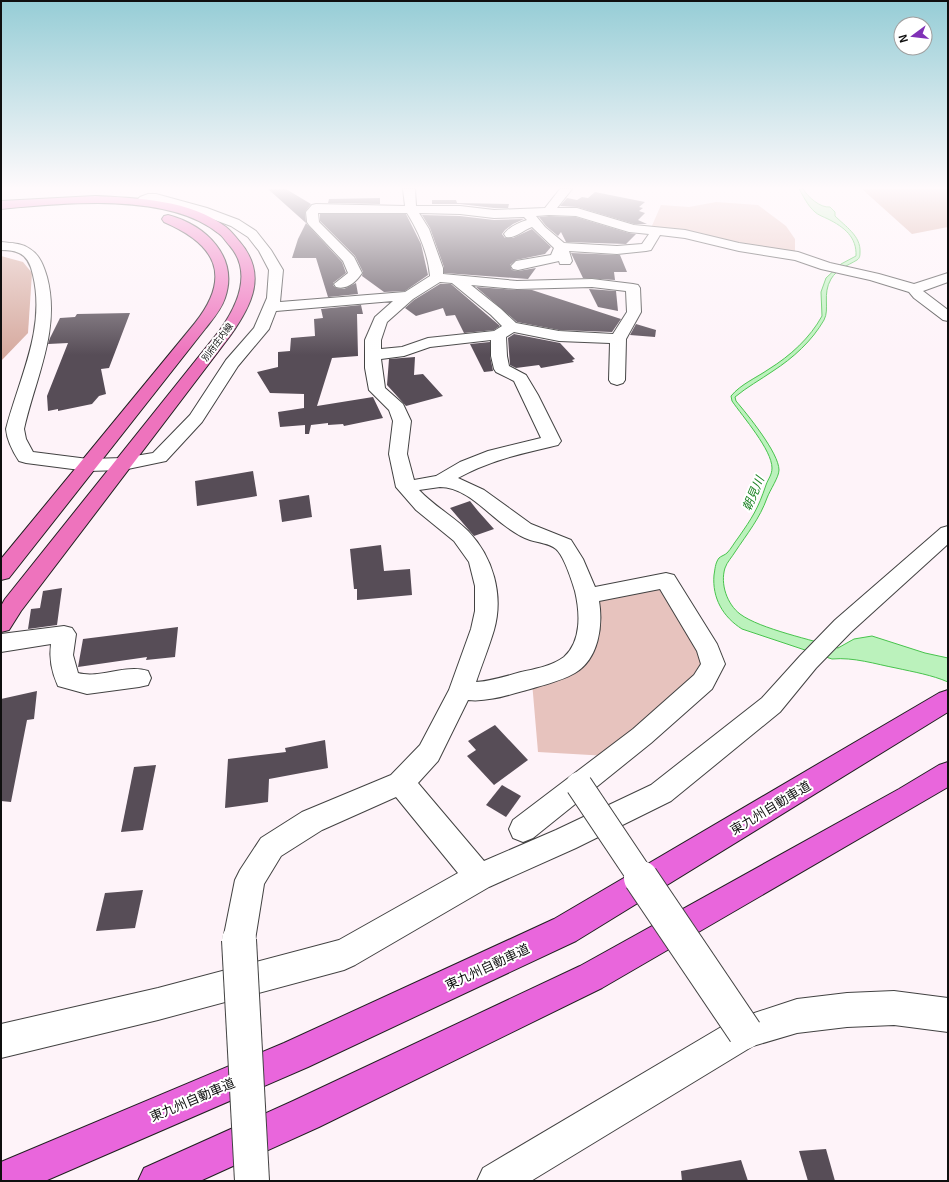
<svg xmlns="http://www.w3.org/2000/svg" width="949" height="1182" font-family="Georgia,'Noto Sans JP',serif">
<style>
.green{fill:#e7c3be}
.forest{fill:#d6aa9f}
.water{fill:#bbf2bc;stroke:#48c34d}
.building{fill:#574d57}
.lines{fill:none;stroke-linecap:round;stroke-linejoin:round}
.minor-casing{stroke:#424242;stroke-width:2}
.major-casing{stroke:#202020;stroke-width:2}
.highway-casing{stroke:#202020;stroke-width:2}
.minor{fill:#fff;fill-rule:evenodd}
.major{fill:#ee73bd;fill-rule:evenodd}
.highway{fill:#e966dc;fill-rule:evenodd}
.minor-bridge-far1-casing{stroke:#424242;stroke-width:28;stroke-linecap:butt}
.minor-bridge-casing{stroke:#424242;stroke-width:36;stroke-linecap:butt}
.minor-bridge-far1{stroke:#fff;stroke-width:26}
.minor-bridge{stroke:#fff;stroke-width:34}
.labels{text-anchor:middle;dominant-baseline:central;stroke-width:4;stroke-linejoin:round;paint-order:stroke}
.far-street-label{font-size:9px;fill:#0f0f0f;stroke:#fff}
.water-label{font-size:12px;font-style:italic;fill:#1f8527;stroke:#fff}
.near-street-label{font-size:13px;fill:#0f0f0f;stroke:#fff}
</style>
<rect width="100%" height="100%" fill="#fef3f9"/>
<g class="green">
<path d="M716,202L758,205L786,226L795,239V253L651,228L661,205L689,207Z"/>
<path d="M661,583L707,658L706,668L608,756L538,752L532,682L573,669L596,600Z"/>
</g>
<g class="forest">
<path d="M862,189H948V227L912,234Z"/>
<path d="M1,256L23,262L32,273L28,333L1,361Z"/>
</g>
<path class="water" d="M799,189H803C808,197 820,208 830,207L835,212V216C845,226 861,236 860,252C860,255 860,258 857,260C847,266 837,269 831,279C822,294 830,309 824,320C812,341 793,358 773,371C760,380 747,387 735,397L736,401C747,414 779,453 779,470C779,477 770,490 767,498C760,518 747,534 735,552C732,557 727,562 725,568C720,584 727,604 740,614C760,629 813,640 838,648L854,639L872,636L925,653L948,658V682C932,675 914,672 896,668C875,664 854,657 832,659L742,629C723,617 712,598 714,575C715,570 715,563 719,558C721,556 725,555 727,553C731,549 734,543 738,538C752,518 758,509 766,485C768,479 772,475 772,468C772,450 743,417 732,401L731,396C741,384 756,378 769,369C790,356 810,338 822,316L821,292L826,278L841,264L856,256C857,237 844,227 828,219C824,217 818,215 815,212C807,205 804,197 799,189Z"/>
<g class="building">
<path d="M268,189H286L311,204L305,212L306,223L342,262L346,273L333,283V285L336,288L344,289L356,283L358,294L328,297L316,258H292L298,239L306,223Z"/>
<path d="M595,192L645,202L639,207L643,208L639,211L645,213L638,220L647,224H634L577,207L560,206L567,198L577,200L582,197L588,198Z"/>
<path d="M380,198V204L328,203L329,199Z"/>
<path d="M432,200H456L457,203L509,204L508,208H494L460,204H432Z"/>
<path d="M320,214H406L421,244L428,275L405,291L384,292L362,276L363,272L355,256L320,221Z"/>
<path d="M422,215L460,216L494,220L523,219H524L513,224L505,230L502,234L505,238H513L532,229L551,247L545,254L516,260L510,265L512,270L518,271L536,268L528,279L444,273V267L430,228Z"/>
<path d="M549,216L576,217L629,233L636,234L626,244L566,242L561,232L558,236L546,226L539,217Z"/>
<path d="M571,253L620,255L627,272H614L615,280L583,278Z"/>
<path d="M440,284H451L500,326L494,330L464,333L455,315L446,316L443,308L416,316L405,308L414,300Z"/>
<path d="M476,287L517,290H532L621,319L612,332L559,330L517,322Z"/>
<path d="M589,289L616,291L618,311L598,307Z"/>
<path d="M361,305L363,314H357L358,356L332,358L317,406L373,397L383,418L344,426L343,424L328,425V423L311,425L309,434H305V425L280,427L278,412L304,408V394L270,393L257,372L278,367V352L290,351L291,338L315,336L314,319L323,318L321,309Z"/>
<path d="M130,313L109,368L101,369L106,394L99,396L92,404L58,411V409L48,411L47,396L68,343L48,344L50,338L60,318L75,317L77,314Z"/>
<path d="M636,324L656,330L655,337L630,335Z"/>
<path d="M514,334L560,343L575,359L572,360L574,362L541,368L539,365L516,368L510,365L508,338Z"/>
<path d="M490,342V356L493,371L484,372L470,344Z"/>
<path d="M415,357L414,375L423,374L443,396L406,406L387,385L389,359Z"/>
<path d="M253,471L257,496L197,506L195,481Z"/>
<path d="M309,495L312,517L282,522L279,500Z"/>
<path d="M470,501L478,511L494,529L474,536L450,508Z"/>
<path d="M381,545L384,571L410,569L412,595L357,600V589H354L350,549Z"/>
<path d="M62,588L57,625L28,629L31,609L40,608L43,591Z"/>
<path d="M178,627L175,657L146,660L147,657L78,667L83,639Z"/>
<path d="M37,691L34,719L27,720L11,802L1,801V699Z"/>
<path d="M495,725L528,760L494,785L467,756L476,750L468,741Z"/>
<path d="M325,740L328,768L269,779L268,802L225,808L228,759L286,752L285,748Z"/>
<path d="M156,765L143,830L121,832L134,767Z"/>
<path d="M502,785L521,796L506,817L486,805Z"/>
<path d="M143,890L135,928L96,931L105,893Z"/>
<path d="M826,1149L835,1181H808L799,1151Z"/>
<path d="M741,1160L748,1181H682L681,1171Z"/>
</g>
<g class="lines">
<defs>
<g id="minor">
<path d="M403,189H415L416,206H460L494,210L545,208L560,189H572L557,208H577L634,225L685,230L739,243L798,252L830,263L879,274L914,284L948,273V282L923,291L948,310V321L943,320L914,298L909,292L870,280L821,269L795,260L739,251L685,238L660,235L651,250L646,251L617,254L569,251L572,261L570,264H560L559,261L518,270L513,269L511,266L516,261L551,255L554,248L532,227C523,230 515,239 506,237L504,234C509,227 518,223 527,220L524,217L494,218L460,214L419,213L429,229L443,268V274L517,281L592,279L633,284L638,285L640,288L641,312L626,339L625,380L623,383L617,385L611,383L609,380L610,343L559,341L514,332L506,337L507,356L509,366L526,375L538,395L561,441L558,445C524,453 490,460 458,478L484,490L531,524L571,540L583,559L595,587L666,573L674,575L717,644L725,664L712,689L651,743L533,838L523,842L513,838L509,829L513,820L633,729L694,675L701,664L697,651L660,589L599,601C603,625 599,659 575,673C559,682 540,686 523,691C505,696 486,702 468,700L438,761L418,783L484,861L556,830L651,785L762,698L800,656L835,620L941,528L948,526V544L851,632L816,668L780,712L671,801L576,848L489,887L355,965L344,970L158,1020L1,1058V1024L158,988L339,940L458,873L396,797L322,830L281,856L264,884L255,940L250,951L239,955L228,951L223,940L235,880L240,870L261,838L302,812L391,775L420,745L449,690L471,629L475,611V586L469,562L454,541L416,510L396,487L389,454L393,421L389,410L369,390L365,368V340L375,317L393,301L276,311L269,329L238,366L202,422L166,461L123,470L88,471L26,463L19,461C13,452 7,440 6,429C19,378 46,329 33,275C31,266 28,257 19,253C13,250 7,250 1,250V242C11,243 22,243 30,249C40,255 44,267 47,277C61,330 35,379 24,429L26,439L33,452L88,459L123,458L153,453L190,415L226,360L254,328L267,298L269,270L259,251L248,237L231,226L199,214L168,204H155L140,201L138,199L140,197L148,194H156L207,208L239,220L256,231L271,250L283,270L280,302L405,292L430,276C428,254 419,232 407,213H318L319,222L354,257L362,273C356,282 347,290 336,287L334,284L348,273L343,261L309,225L307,222L306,212L312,205L316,204L405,206ZM549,215L576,216L629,232L649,234L642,244L617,246L564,243L545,227L536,216ZM440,282L452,283L491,315L502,326L494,331L428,338L402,347L381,349V340L387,322L413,299ZM471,285L517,289L592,287L626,291L627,312L613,334L559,331L516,323L501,309ZM491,340V356L494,369L496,372L514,381L541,438L488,451L460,462L436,476L414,480L407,454L411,421L403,404L385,388L381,359L404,356L430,347ZM440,487C465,487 485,511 504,525C512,531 521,537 530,540C539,543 549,543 556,549C564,556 572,581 575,591C580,612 582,641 564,657C552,666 535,669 521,672C507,676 491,681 476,682C482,664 489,647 494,630C504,595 493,557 468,531C453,516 434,506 419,490Z"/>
<path d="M64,626L72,628L76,634L73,655L78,673C100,679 125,664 148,671L151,678L148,685L139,687L87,694L58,686C52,673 49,658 51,644L1,652V634Z"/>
<path d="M894,991L948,998V1032L894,1025L847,1027L797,1033L753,1046L531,1181H477L483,1168L733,1020L797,999L847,993Z"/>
</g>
<g id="major">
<path d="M95,196C139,198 190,200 226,227C231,231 235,236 239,241C268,274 252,305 230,336L21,611L9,630L1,632V606L5,599L220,330C237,306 253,273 230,246C226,242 223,236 218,233C168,192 62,203 1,209V201Z"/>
<path d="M168,215C206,225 239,257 225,298C221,310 212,320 205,329L9,578L1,580V559L195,323C233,275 215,244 164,222L162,219L164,216Z"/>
</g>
<g id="highway">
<path d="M948,690V712L576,941L308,1067L45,1181H1V1162L284,1043L554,919L939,693Z"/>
<path d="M948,762V787L602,988L319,1127L200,1181H138L144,1168L293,1101L580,966L899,789L939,765Z"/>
</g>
</defs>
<use href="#minor" class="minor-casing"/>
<use href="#major" class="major-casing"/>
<use href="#highway" class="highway-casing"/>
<use href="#minor" class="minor"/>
<use href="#major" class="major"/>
<use href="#highway" class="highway"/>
<defs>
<path id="minor-bridge-far1" d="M579,785L642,879"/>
<g id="minor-bridge">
<path d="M641,878L745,1032"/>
<path d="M239,940L252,1181"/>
</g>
</defs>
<use href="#minor-bridge-far1" class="minor-bridge-far1-casing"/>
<use href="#minor-bridge" class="minor-bridge-casing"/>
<use href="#minor-bridge-far1" class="minor-bridge-far1"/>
<use href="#minor-bridge" class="minor-bridge"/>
</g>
<linearGradient id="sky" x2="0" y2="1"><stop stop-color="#96cdd6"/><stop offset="0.53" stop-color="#fffafc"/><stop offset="1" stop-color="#fffafc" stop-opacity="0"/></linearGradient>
<rect width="949" height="355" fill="url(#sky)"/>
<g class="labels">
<g class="far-street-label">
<text transform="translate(217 342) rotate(-53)">別府庄内線</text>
</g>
<g class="water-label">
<text transform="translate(752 493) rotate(-67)">朝見川</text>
</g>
<g class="near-street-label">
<text transform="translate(770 807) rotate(-31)">東九州自動車道</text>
<text transform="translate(487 966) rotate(-25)">東九州自動車道</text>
<text transform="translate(192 1099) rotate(-23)">東九州自動車道</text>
</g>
</g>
<rect width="949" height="1182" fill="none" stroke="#0f0f0f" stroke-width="4"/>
<g transform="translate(913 36) rotate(255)"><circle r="19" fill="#ffffff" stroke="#9f9f9f"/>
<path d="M0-3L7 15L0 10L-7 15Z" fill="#8031b6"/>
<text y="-6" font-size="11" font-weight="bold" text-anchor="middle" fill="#0f0f0f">N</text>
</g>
</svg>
